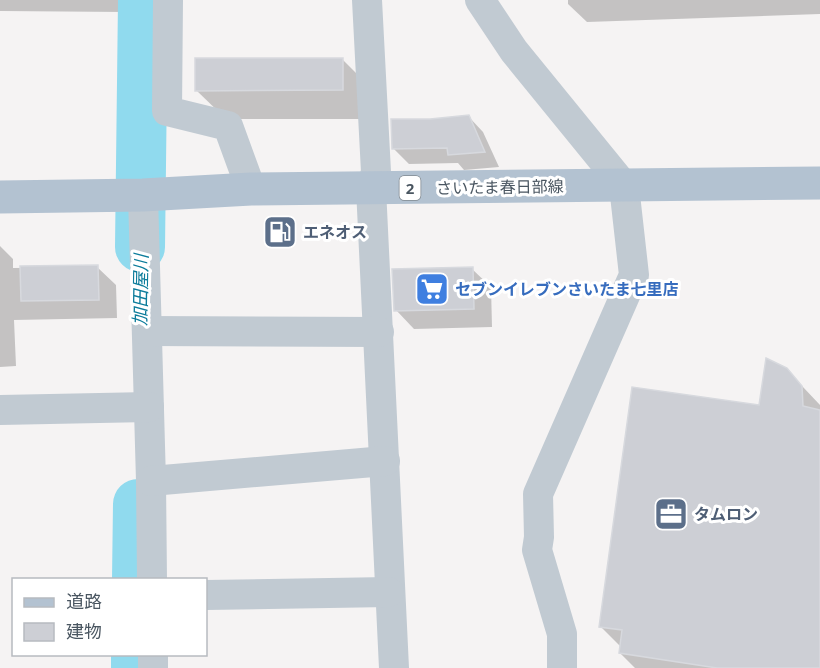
<svg xmlns="http://www.w3.org/2000/svg" width="820" height="668" font-family="'Open Sans','Noto Sans JP',sans-serif">
<style>
.shadow{fill:#0003}
.lines{fill:none;stroke-linecap:round;stroke-linejoin:round}
.river{stroke:#90daee;stroke-width:50}
.building{fill:#cdcfd5;stroke:#d7d9de;stroke-width:1.5}
.minor{stroke:#c1cad2;stroke-width:30}
.major{stroke:#b3c2d1;stroke-width:33}
.labels{text-anchor:middle;dominant-baseline:central;stroke-width:6;stroke-linejoin:round;paint-order:stroke}
.shield{fill:#fff;stroke:#808990;stroke-width:1.5}
.shield-label{font-size:15px;font-weight:bold;fill:#4a5661}
.street-label{font-size:16px;fill:#4a5661;stroke:#fff}
.service-label{font-size:16px;font-weight:bold;fill:#4e5e75;stroke:#fff;text-anchor:start}
.shop-label{font-size:16px;font-weight:bold;fill:#366cbe;stroke:#fff;text-anchor:start}
.water-label{font-size:18px;font-style:italic;fill:#0c7c9b;stroke:#fff}
</style>
<rect width="100%" height="100%" fill="#f5f3f3"/>
<g class="shadow">
<path d="M0,0H124V12L0,11Z"/>
<path d="M568,0H820V14L587,22L568,4Z"/>
<path d="M342,59L372,89V119H226L196,90Z"/>
<path d="M468,116L483,132L499,167L464,170L458,163L409,164L394,149Z"/>
<path d="M0,246L13,259V268L97,267L116,285L117,318L14,320L16,366L0,367Z"/>
<path d="M472,269L491,287L492,327L414,329L396,310Z"/>
<path d="M786,369L820,405V668H635L620,653L621,647L600,626Z"/>
</g>
<g class="lines">
<g class="river">
<path d="M140,247L143,0"/>
<path d="M137,580L138,504"/>
<path d="M136,668V654"/>
</g>
</g>
<g class="building">
<path d="M195,58H343V90L195,91Z"/>
<path d="M469,115L485,152L448,155L447,148L392,149L391,119H430Z"/>
<path d="M98,265L99,300L21,301L20,266Z"/>
<path d="M473,267L474,309L394,311L392,269Z"/>
<path d="M766,358L787,368L802,386L803,406L820,410V668H717L619,653L622,630L599,627L632,387L759,405Z"/>
</g>
<g class="lines">
<g class="minor">
<path d="M168,0L167,111L228,126L251,189"/>
<path d="M367,0L376,172L371,188L394,668"/>
<path d="M480,0L514,51L624,186L634,275L538,494L539,537L537,550L562,634V668"/>
<path d="M143,195L151,481L152,580"/>
<path d="M147,331L379,332"/>
<path d="M0,410L149,407"/>
<path d="M151,481L385,461"/>
<path d="M206,595L389,592"/>
<path d="M153,654V668"/>
</g>
<path class="major" d="M0,197L143,195L251,189L820,183"/>
</g>
<defs>
<symbol id="fuel-square" viewBox="-11 -11 22 22"><rect x="-9" y="-9" width="18" height="18" rx="4" fill="#5c6f8a" stroke="#fff"/><path d="M-5.5-6h7V0h2V4h1.3V-2.5L3-4.5l.8-.8L6-3V5H2.5V1h-1V6h-7ZM-4.2-4.7v3.2H.2V-4.7Z" fill="#fff"/></symbol>
<symbol id="supermarket-square" viewBox="-11 -11 22 22"><rect x="-9" y="-9" width="18" height="18" rx="4" fill="#3f7fe0" stroke="#fff"/><path d="M-6-5.5h2.5l.6 2H6L4.5 2H-2.5L-4.4-4H-6ZM-1.5 3.2a1.3 1.3 0 1 0 .1 0ZM3 3.2a1.3 1.3 0 1 0 .1 0Z" fill="#fff"/></symbol>
<symbol id="office-square" viewBox="-11 -11 22 22"><rect x="-9" y="-9" width="18" height="18" rx="4" fill="#5c6f8a" stroke="#fff"/><path d="M-6-3h4V-5.5h4V-3h4V5H-6ZM-1-4.5V-3h2v-1.5ZM-6 0V1H6V0Z" fill="#fff"/></symbol>
</defs>
<g fill-rule="evenodd">
<use href="#fuel-square" x="261" y="213" width="38" height="38"/>
<use href="#supermarket-square" x="413" y="270" width="38" height="38"/>
<use href="#office-square" x="652" y="495" width="38" height="38"/>
</g>
<g class="labels">
<rect class="shield" x="399.5" y="176" width="21" height="24" rx="4.5"/>
<g class="shield-label">
<text x="410" y="188">2</text>
</g>
<g class="street-label">
<text transform="translate(500 187) rotate(-1)">さいたま春日部線</text>
</g>
<g class="service-label">
<text x="303" y="232">エネオス</text>
<text x="694" y="514">タムロン</text>
</g>
<g class="shop-label">
<text x="455" y="289">セブンイレブンさいたま七里店</text>
</g>
<g class="water-label">
<text transform="translate(140 290) rotate(-89)">加田屋川</text>
</g>
</g>
<rect x="12" y="578" width="195" height="78" fill="#ffffff" stroke="#b7bbc0" stroke-width="1.5"/>
<rect x="24" y="598" width="30" height="9" fill="#b3c2d1" stroke="#b7bbc0" stroke-width="1.5"/>
<text x="66" y="608" font-size="18" fill="#4a5661">道路</text>
<rect x="24" y="623" width="30" height="18" fill="#cdcfd5" stroke="#b7bbc0" stroke-width="1.5"/>
<text x="66" y="638" font-size="18" fill="#4a5661">建物</text>
</svg>
